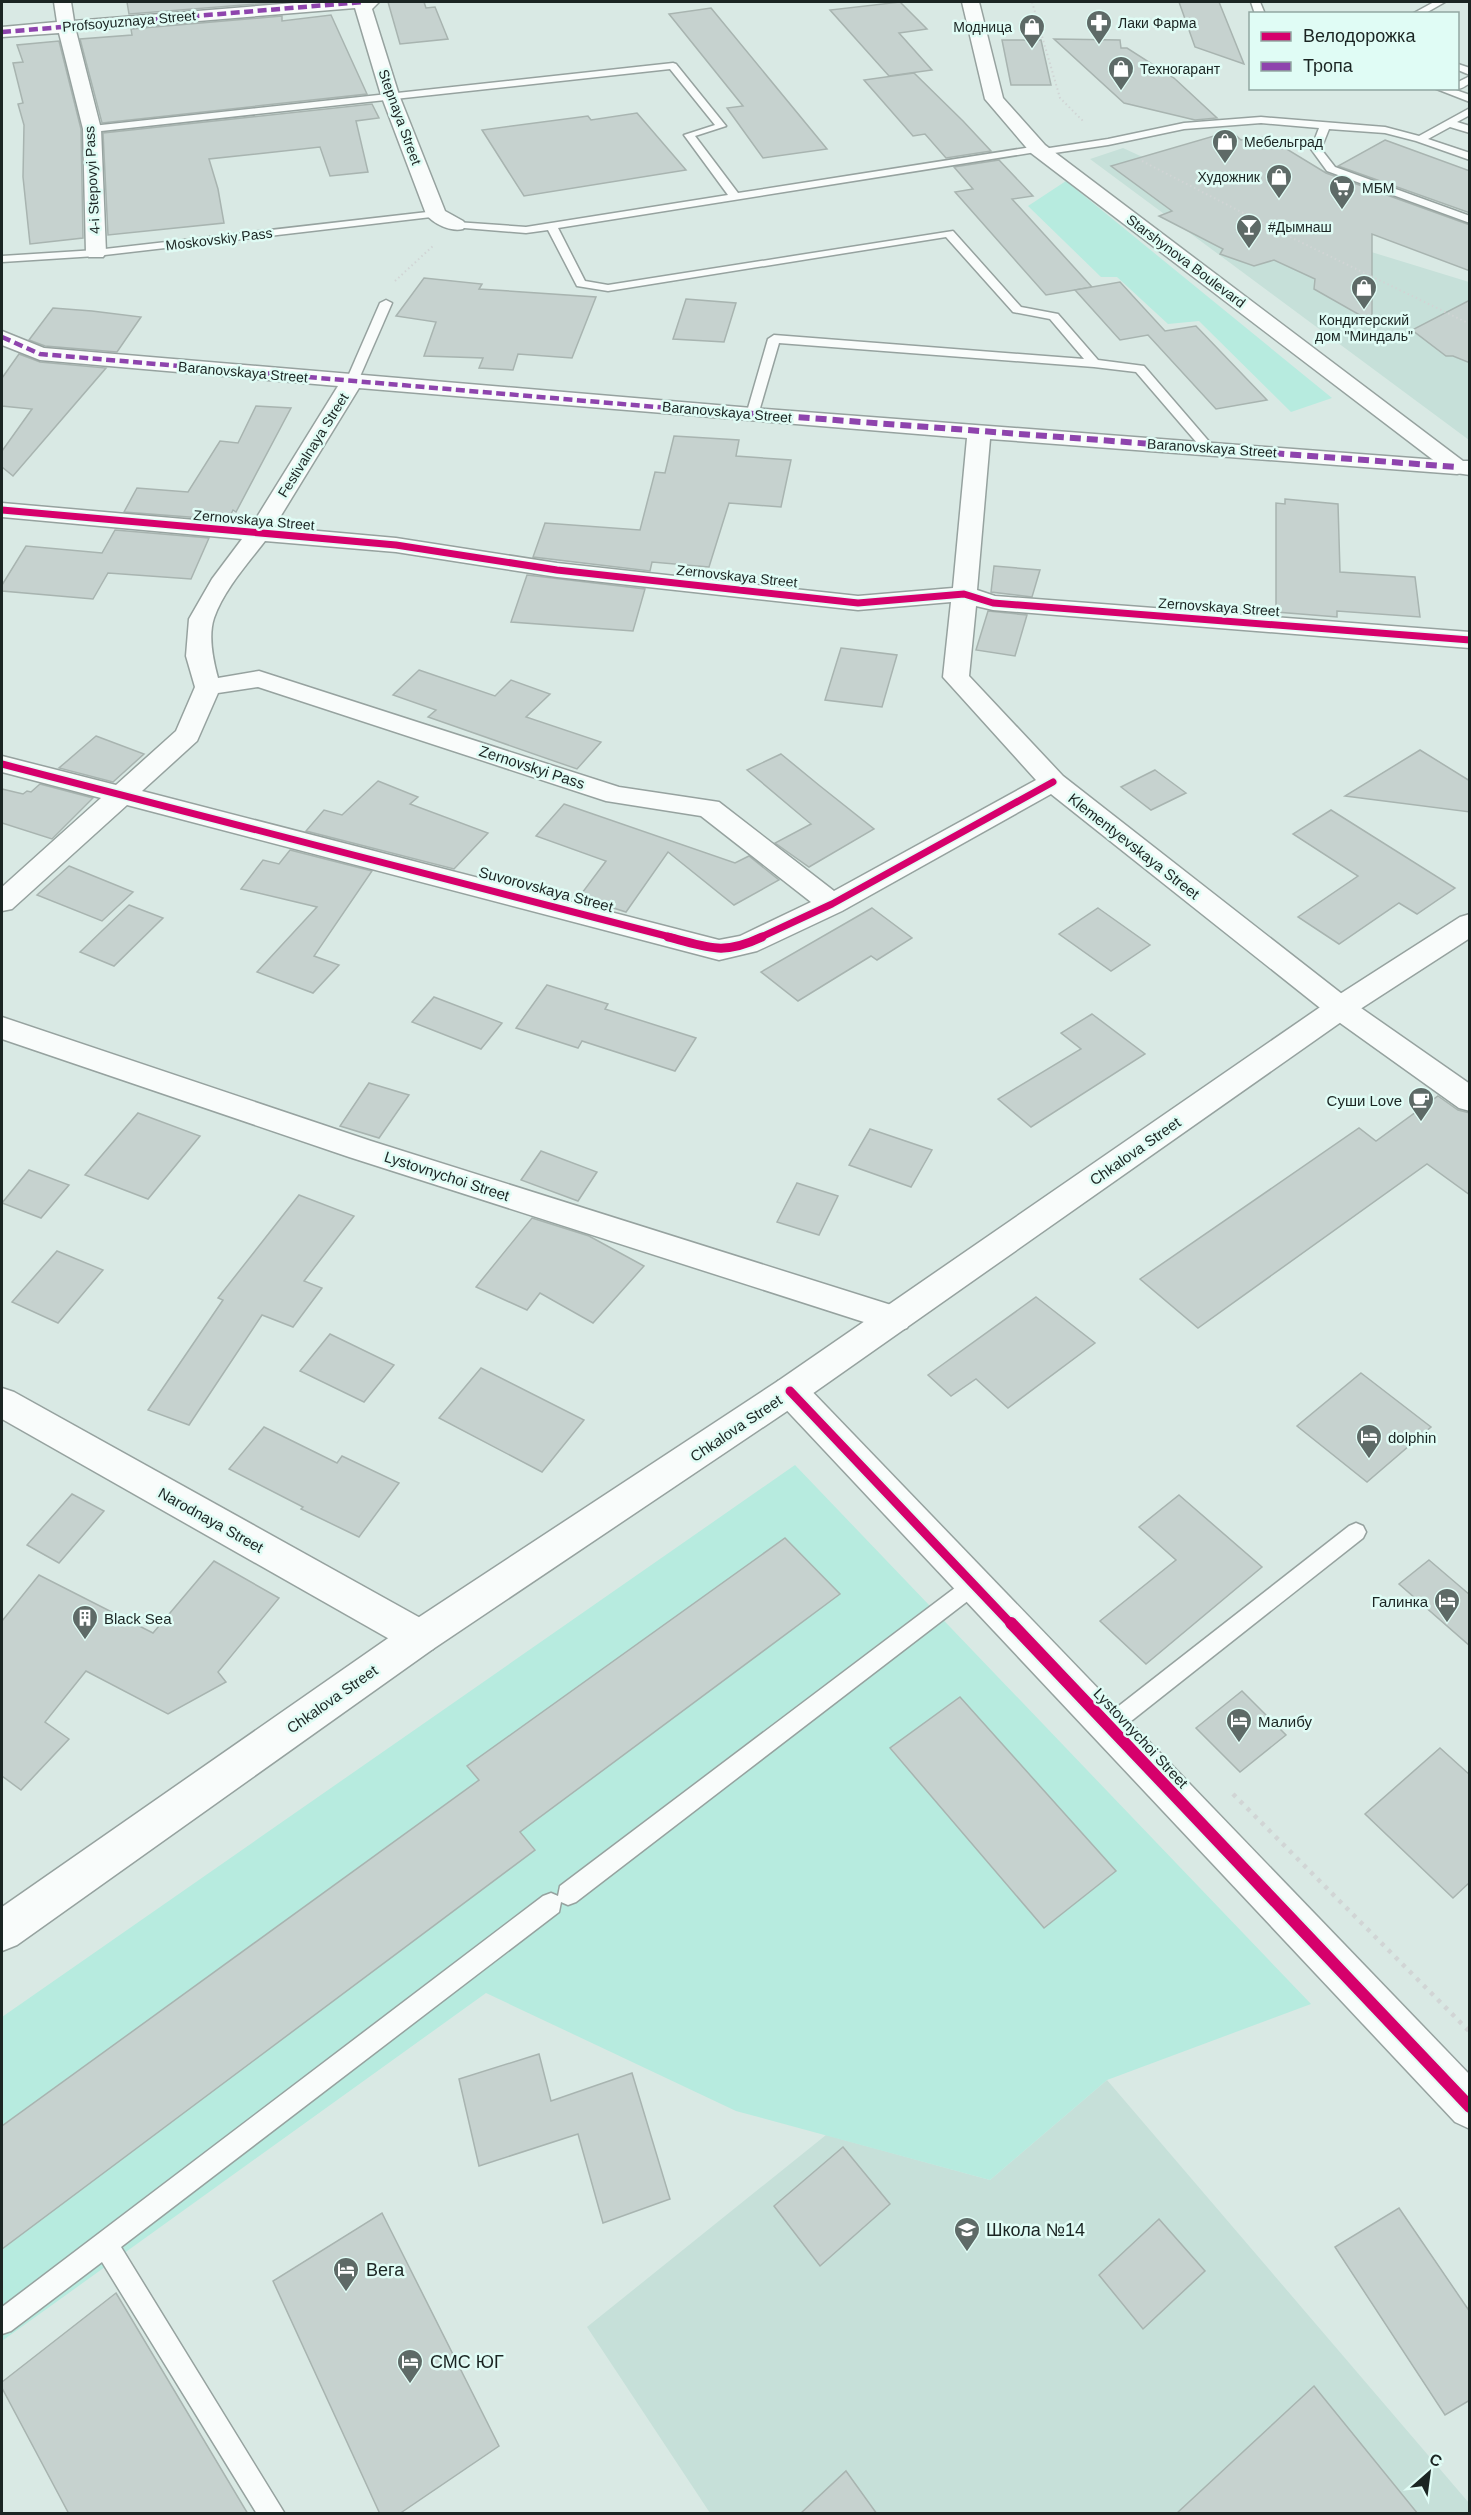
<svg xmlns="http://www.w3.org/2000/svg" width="1471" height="2515" font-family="Helvetica,sans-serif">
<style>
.built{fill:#c6e0d9}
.green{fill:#b7ebdf}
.building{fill:#c6d2cf;stroke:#a8b4b0;stroke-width:1.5}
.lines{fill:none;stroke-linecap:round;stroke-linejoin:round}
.lane-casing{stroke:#96a29f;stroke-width:3}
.street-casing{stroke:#96a29f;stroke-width:3}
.secondary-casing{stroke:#96a29f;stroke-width:3}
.path-far1{stroke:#d1d5d5;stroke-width:2;stroke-dasharray:1.5 3;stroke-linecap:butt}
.path{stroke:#d1d5d5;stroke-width:4.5;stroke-dasharray:4 6;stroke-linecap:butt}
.lane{fill:#f9fcfb;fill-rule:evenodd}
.street{fill:#f9fcfb;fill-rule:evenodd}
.secondary{fill:#f9fcfb;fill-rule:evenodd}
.quiet-far1{stroke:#8e44ad;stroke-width:4.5;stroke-dasharray:9 4.5;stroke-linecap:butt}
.quiet{stroke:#8e44ad;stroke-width:6;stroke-dasharray:11 6;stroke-linecap:butt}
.cycleway-far2-casing{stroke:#e0fcf5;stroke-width:10}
.cycleway-far1-casing{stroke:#e0fcf5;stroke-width:13}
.cycleway-casing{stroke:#e0fcf5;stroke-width:16}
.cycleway-far2{stroke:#d6006c;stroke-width:7}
.cycleway-far1{stroke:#d6006c;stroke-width:9}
.cycleway{stroke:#d6006c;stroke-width:12}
.labels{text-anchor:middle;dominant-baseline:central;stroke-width:5;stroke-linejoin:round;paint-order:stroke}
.far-street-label{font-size:14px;fill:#1b2523;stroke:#e0fcf5}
.far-poi-label{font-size:14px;fill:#1b2523;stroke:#e0fcf5;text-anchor:start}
.street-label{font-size:15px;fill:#1b2523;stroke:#e0fcf5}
.poi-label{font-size:15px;fill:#1b2523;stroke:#e0fcf5;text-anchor:start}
.near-poi-label{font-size:18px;fill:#1b2523;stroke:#e0fcf5;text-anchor:start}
</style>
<rect width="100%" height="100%" fill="#d9e9e4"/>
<g class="built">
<path d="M1123,148L1303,231L1469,282V440L1090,159Z"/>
<path d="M1107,2080L1469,2503V2513H710L587,2327L826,2135L990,2180Z"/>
</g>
<g class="green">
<path d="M1066,181L1332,398L1291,412L1199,321L1168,324L1117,277H1101L1028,206Z"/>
<path d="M795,1465L1311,2004L1107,2080L990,2180L736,2111L486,1993L2,2341V2017Z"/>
</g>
<g class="building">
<path d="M127,2H281L129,14Z"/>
<path d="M388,2H424L426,8L435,7L448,39L400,44Z"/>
<path d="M900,2L927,29L899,33L932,70L889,76L830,10Z"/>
<path d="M1179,2H1219L1244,64L1195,47Z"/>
<path d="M711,8L827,149L763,158L727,108L743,106L669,14Z"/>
<path d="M331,15L367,94L102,123L80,39L132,35L131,29L282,16V21Z"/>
<path d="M1054,39L1120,40L1121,48H1127L1174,78L1217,118L1195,120L1124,103Z"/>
<path d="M1002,40H1041L1051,85H1011Z"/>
<path d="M59,41L81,129L83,238L30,244L23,177L24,125L18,104L23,103L13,63L23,62L17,45Z"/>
<path d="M914,73L963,121L991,151L946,158L925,134L913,136L864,80Z"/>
<path d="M372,104L379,118L356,121L368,172L330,176L320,147L209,159L218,189L224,223L108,235L103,133Z"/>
<path d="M637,113L686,170L524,196L482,130L588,116L591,120Z"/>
<path d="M1231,131L1241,140L1267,137L1326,173L1470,225V271L1372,234V322L1314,289L1315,279L1274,260L1254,266L1220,254L1223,249L1159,216L1172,211L1111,166Z"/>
<path d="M1385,140L1470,171V213L1338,166Z"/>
<path d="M999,160L1033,196L1012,199L1092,287L1046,295L955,192L973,189L954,167Z"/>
<path d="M424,278L482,284L479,289L596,297L572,358L518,354L513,370L479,368L483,358L424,356L436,322L396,316Z"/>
<path d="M1120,282L1165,331L1196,326L1267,400L1216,409L1148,335L1120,340L1075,290Z"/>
<path d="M686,299L736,303L724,342L673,339Z"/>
<path d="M1470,300V363L1453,356H1446L1412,330Z"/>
<path d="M53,308L92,311L141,317L117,352L45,346L29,340Z"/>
<path d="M19,354L40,362L106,368L13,476L2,467V451L32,409L2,406V378Z"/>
<path d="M256,406L291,408L236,512L233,510L228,520L124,512L137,488L188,492L220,441L238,443Z"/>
<path d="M674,436L739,440L736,456L791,460L781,507L729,503L709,567L652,562L650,571L533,557L545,523L640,530L655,472L665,473Z"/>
<path d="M1285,499L1338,504L1340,572L1415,577L1420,617L1337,611V617L1276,612V503L1285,504Z"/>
<path d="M115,530L209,538L191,579L108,573L93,599L2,591V585L26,546L102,553Z"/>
<path d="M994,566L1040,570L1032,597L991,592Z"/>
<path d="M527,575L645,589L633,631L511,622Z"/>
<path d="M988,611L1027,615L1015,656L976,650Z"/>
<path d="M841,648L897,655L882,707L825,700Z"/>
<path d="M419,670L495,696L511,680L550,694L526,717L601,742L577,769L428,717L436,710L393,695Z"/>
<path d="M96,736L144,754L113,782L59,768Z"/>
<path d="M1420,750L1470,781V812L1345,796Z"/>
<path d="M781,754L820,786L874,829L809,867L775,843L811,824L747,770Z"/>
<path d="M1155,770L1186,793L1151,810L1121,787Z"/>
<path d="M378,781L418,797L410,804L488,833L454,869L306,831L324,810L342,815Z"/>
<path d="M40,784L93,798L52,839L2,823V789L23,794L27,791L31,792Z"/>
<path d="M564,804L735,863L749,856L779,880L734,905L668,852L626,912L579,897L606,861L536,836Z"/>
<path d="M1331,810L1455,888L1417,914L1399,903L1339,944L1298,917L1358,876L1293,834Z"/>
<path d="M290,850L372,871L314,956L339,965L313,993L257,972L317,907L241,889L263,860L279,864Z"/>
<path d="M69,866L133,892L102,921L37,895Z"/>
<path d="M129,905L163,918L114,966L80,952Z"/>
<path d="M872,908L912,938L877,960L871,956L798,1001L761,972Z"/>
<path d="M1098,908L1150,945L1111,971L1059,934Z"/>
<path d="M547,985L608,1004L605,1009L696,1038L675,1071L582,1041L578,1048L516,1028Z"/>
<path d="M434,997L502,1023L481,1049L412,1022Z"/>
<path d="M1092,1014L1145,1054L1031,1127L998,1099L1081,1049L1061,1033Z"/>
<path d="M369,1083L409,1095L379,1138L340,1126Z"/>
<path d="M1438,1096L1458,1110L1470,1113V1195L1427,1164L1198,1328L1140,1279L1359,1128L1376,1141Z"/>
<path d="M138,1113L200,1136L148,1199L85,1175Z"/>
<path d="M870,1129L932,1150L911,1187L849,1165Z"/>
<path d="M541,1151L597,1172L578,1201L521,1180Z"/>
<path d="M29,1170L69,1185L41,1218L2,1203Z"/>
<path d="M797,1183L838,1196L819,1235L777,1222Z"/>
<path d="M299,1195L354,1216L304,1281L322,1288L293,1327L262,1315L189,1425L148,1410L223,1300L218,1298Z"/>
<path d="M532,1218L589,1236L644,1266L593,1323L540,1293L527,1310L476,1287Z"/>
<path d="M57,1251L103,1270L58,1323L12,1302Z"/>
<path d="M1036,1297L1095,1343L1008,1408L976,1379L951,1396L928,1375Z"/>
<path d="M330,1334L394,1365L364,1402L300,1371Z"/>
<path d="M481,1368L584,1420L542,1472L439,1418Z"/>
<path d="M1361,1373L1431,1427L1367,1482L1297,1426Z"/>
<path d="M264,1427L337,1463L342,1456L399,1483L359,1537L301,1509L303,1507L229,1469Z"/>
<path d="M72,1494L104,1511L59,1563L27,1545Z"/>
<path d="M1179,1495L1262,1567L1146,1664L1100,1621L1176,1560L1139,1527Z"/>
<path d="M785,1538L840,1594L520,1832L535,1850L2,2249V2126L479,1780L467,1766Z"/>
<path d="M1429,1560L1470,1595V1646L1399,1584Z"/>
<path d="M214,1561L279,1598L218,1672L226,1682L168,1714L86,1671L45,1722L69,1739L21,1790L2,1776V1621L39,1575L153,1633Z"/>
<path d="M1242,1691L1286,1735L1240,1772L1196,1728Z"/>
<path d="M960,1697L1116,1871L1044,1928L890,1748Z"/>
<path d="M1440,1748L1470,1775V1882L1453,1898L1365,1814Z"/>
<path d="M539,2054L551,2101L632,2073L670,2199L603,2223L578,2134L479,2166L459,2079Z"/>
<path d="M843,2147L890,2204L820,2266L774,2206Z"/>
<path d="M1399,2208L1470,2312V2400L1445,2415L1335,2247Z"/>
<path d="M382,2213L499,2446L399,2514H380L273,2281Z"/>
<path d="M1159,2219L1205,2271L1143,2329L1099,2275Z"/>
<path d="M116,2293L248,2514H69L2,2388V2382Z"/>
<path d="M1314,2386L1418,2514H1176Z"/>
<path d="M846,2471L877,2514H800Z"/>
</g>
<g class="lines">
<defs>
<g id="lane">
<path d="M1251,2H1260L1265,14H1255Z"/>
<path d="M1434,2H1445L1424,14H1412Z"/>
<path d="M673,63L676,64L726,126L695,136L738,193L1038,146L1043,149L1108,139L1184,123L1261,117L1385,127L1419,136L1470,108V115L1457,122L1470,126V133L1450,127L1428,139L1470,153V160L1416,141L1385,133L1329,129L1321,149L1335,167L1470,216V223L1327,171L1311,149L1319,128L1261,123L1184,129L1108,145L1041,155L1036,152L558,228L585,281L608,285L953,231L1021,307L1058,314L1098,360L1144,366L1212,445L1214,448L1212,451H1204L1136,372L1094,367L779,343L758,415L756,418H748L746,415L768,339L774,335L1084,359L1050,319L1013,312L946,237L608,291L577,286L548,230L526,233L452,227V223L456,222L526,227L728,195L684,135L715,125L670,69L92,132L87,129L92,126Z"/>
<path d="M1458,64L1470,68V75L1458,70Z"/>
<path d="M1470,76V83C1465,86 1461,90 1456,88L1458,82Z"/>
<path d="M1434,88H1450L1470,95V102Z"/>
<path d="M436,211L441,214L440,216L96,256L2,262V256L96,250Z"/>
<path d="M386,300L392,303L358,381L352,385L348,384L346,381L380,303Z"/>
<path d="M1356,1523L1363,1526L1366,1532L1363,1538L1116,1733L1109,1736L1102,1733L1098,1726L1102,1719L1349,1526Z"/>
<path d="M975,1575L982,1578L985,1584L982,1590L576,1902L568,1905L561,1902L559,1912L121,2247L285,2514H257L102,2262L11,2331L2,2334V2307L543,1896L551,1893L558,1896L560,1886L968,1578Z"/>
</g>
<g id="street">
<path d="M54,2H71L74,21L307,2H379L372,9L399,95L445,211L463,221L466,225L463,229C451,232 433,224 426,214L381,95L355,8L76,31L101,129L106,253L103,257H89L86,253L83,129L59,33L2,37V27L57,22Z"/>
<path d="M2,331L44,348L752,408L1465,462L1469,467L1465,472L1457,474L990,439L977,590L995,596L1470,632V648L993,610L976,606L969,676L1063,776L1351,1001L1470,1084V1111L1459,1108L1329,1015L1051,794L842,911L757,951L719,960L127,805L12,909L2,911V887L101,798L2,772V756L116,785L176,731L195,687L186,656L189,619L212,579L242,539L2,517V503L252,525L338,386L40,360L2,345ZM359,388L967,438L953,588L858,596L557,563L396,538L274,527ZM265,541L396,552L557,577L858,610L951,602L943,677L1036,780L834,891L719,802L619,787L259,671L218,678C213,660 208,636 214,618C223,591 248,563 265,541ZM258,687L606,801L701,816L811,902L740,936L719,940L142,791L197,741L218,693Z"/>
<path d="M2,1017L371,1141L907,1310L912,1319L907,1328L895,1332L349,1157L2,1039Z"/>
<path d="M790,1377L802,1381L1470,2075V2129L1455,2122L778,1401L773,1391L778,1381Z"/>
<path d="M2,1388L14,1392L433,1625L439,1637L433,1649L420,1654L407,1649L2,1419Z"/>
</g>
<g id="secondary">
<path d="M962,2H979L1003,98L1045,145L1463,461H1470V475L1449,472L1031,153L985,99Z"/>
<path d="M1470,914V938L1351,1015L802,1401L433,1649L17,1945L2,1951V1907L407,1625L778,1381L1329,1001L1460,917Z"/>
</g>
</defs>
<use href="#lane" class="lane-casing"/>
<use href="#street" class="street-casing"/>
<use href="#secondary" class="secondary-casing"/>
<g class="path-far1">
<path d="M1032,2L1060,98L1084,122"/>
<path d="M1142,161L1288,236L1470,324"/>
<path d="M395,281L434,245"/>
</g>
<path class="path" d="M1233,1794L1470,2032"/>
<use href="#lane" class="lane"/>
<use href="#street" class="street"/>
<use href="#secondary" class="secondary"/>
<g class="quiet-far1">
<path d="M2,32L364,2"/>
<path d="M2,337L40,354L680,409"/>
</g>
<path class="quiet" d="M663,407L1457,467"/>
<defs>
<g id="cycleway-far2">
<path d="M2,510L396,545L557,570L858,603L964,594L993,603L1470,640"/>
<path d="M2,764L674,938"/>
<path d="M759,938L832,904L1053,782"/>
</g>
<g id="cycleway-far1">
<path d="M668,937C708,947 722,956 762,937"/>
<path d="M790,1391L1012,1625"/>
</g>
<path id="cycleway" d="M1011,1623L1470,2107"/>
</defs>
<use href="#cycleway-far2" class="cycleway-far2-casing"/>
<use href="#cycleway-far1" class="cycleway-far1-casing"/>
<use href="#cycleway" class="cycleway-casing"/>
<use href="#cycleway-far2" class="cycleway-far2"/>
<use href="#cycleway-far1" class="cycleway-far1"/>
<use href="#cycleway" class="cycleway"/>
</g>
<defs>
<symbol id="pharmacy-pin" viewBox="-11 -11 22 30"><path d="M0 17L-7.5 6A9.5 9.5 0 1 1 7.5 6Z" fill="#5e6a67" stroke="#e0fcf5"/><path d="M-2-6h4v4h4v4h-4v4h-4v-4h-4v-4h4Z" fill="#fff"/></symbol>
<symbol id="shop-pin" viewBox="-11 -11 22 30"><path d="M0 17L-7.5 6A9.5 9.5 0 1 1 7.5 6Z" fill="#5e6a67" stroke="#e0fcf5"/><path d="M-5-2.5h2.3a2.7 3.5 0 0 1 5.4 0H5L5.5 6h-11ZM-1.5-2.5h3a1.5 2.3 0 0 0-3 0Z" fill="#fff"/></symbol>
<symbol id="supermarket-pin" viewBox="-11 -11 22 30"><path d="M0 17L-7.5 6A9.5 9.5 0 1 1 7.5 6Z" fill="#5e6a67" stroke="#e0fcf5"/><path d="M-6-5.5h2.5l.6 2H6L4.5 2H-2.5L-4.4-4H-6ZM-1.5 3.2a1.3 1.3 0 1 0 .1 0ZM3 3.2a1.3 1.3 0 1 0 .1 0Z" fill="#fff"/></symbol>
<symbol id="bar-pin" viewBox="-11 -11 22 30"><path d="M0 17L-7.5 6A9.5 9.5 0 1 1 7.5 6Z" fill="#5e6a67" stroke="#e0fcf5"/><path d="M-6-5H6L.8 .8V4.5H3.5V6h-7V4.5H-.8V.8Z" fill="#fff"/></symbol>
<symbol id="cafe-pin" viewBox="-11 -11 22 30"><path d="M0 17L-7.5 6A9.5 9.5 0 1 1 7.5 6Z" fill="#5e6a67" stroke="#e0fcf5"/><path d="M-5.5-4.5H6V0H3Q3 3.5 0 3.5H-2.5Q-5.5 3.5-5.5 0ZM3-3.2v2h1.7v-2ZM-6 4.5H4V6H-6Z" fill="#fff"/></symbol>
<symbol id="hotel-pin" viewBox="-11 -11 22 30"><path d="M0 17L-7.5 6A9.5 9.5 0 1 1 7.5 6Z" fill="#5e6a67" stroke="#e0fcf5"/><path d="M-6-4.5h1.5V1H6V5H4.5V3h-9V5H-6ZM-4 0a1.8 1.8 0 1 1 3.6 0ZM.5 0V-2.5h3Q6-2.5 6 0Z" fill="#fff"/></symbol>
<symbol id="building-pin" viewBox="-11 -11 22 30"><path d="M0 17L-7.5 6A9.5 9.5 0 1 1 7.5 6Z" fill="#5e6a67" stroke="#e0fcf5"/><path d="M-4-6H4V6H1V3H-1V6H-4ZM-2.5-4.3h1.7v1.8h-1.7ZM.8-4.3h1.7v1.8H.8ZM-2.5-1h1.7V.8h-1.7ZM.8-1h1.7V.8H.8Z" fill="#fff"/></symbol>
<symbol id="school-pin" viewBox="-11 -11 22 30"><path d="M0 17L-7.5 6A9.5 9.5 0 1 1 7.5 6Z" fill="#5e6a67" stroke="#e0fcf5"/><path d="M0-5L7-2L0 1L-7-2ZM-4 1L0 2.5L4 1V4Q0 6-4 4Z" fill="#fff"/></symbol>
</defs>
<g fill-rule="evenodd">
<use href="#pharmacy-pin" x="1084" y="8" width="30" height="40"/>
<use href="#shop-pin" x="1017" y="12" width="30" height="40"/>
<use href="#shop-pin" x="1106" y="54" width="30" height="40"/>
<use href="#shop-pin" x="1210" y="127" width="30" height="40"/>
<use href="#shop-pin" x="1264" y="162" width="30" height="40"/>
<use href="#supermarket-pin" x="1327" y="173" width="30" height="40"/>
<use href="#bar-pin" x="1234" y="212" width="30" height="40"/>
<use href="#shop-pin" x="1349" y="273" width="30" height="40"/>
<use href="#cafe-pin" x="1406" y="1085" width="30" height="40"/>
<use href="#hotel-pin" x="1354" y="1422" width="30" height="40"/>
<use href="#hotel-pin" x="1432" y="1586" width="30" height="40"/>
<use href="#building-pin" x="70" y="1603" width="30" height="40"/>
<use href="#hotel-pin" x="1224" y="1706" width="30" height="40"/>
<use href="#school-pin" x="952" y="2215" width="30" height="40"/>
<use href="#hotel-pin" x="331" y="2255" width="30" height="40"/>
<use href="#hotel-pin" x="395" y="2347" width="30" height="40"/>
</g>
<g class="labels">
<g class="far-street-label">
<text transform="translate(129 21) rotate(-5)">Profsoyuznaya Street</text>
<text transform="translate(400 117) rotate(70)">Stepnaya Street</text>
<text transform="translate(92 180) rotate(-93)">4-i Stepovyi Pass</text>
<text transform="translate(219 239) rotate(-7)">Moskovskiy Pass</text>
<text transform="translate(1186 261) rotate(37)">Starshynova Boulevard</text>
<text transform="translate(243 372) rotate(5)">Baranovskaya Street</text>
<text transform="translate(727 412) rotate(5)">Baranovskaya Street</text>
<text transform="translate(313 445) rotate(-58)">Festivalnaya Street</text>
<text transform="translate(1212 448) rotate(4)">Baranovskaya Street</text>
<text transform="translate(254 520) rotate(5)">Zernovskaya Street</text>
<text transform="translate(737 576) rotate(6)">Zernovskaya Street</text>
<text transform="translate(1219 607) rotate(4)">Zernovskaya Street</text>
</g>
<g class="far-poi-label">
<text x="1118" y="23">Лаки Фарма</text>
<text x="1012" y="27" text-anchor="end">Модница</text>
<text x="1140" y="69">Техногарант</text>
<text x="1244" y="142">Мебельград</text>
<text x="1260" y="177" text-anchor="end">Художник</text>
<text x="1362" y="188">МБМ</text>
<text x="1268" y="227">#Дымнаш</text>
<text x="1364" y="320" text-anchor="middle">Кондитерский<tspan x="1364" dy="16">дом "Миндаль"</tspan></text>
</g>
<g class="street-label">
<text transform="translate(532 767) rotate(18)">Zernovskyi Pass</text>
<text transform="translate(1134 846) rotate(38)">Klementyevskaya Street</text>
<text transform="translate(546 889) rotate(15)">Suvorovskaya Street</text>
<text transform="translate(1135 1151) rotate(-35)">Chkalova Street</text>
<text transform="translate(447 1176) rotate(18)">Lystovnychoi Street</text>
<text transform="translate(736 1428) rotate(-34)">Chkalova Street</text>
<text transform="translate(211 1520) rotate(29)">Narodnaya Street</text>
<text transform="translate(332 1699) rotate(-35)">Chkalova Street</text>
<text transform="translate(1141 1738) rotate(47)">Lystovnychoi Street</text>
</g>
<g class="poi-label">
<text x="1402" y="1100" text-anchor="end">Суши Love</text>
<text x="1388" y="1437">dolphin</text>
<text x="1428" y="1601" text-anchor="end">Галинка</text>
<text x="104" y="1618">Black Sea</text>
<text x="1258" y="1721">Малибу</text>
</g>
<g class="near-poi-label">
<text x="986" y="2230">Школа №14</text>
<text x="366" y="2270">Вега</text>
<text x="430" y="2362">СМС ЮГ</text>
</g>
</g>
<rect width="1471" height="2515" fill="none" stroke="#1b2523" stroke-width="6"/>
<rect x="1249" y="12" width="210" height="78" fill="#e0fcf5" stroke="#91a6a1" stroke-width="1.5"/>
<rect x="1261" y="32" width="30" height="9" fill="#d6006c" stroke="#91a6a1" stroke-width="1.5"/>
<text x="1303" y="42" font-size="18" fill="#1b2523">Велодорожка</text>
<rect x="1261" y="62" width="30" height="9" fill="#8e44ad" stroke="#91a6a1" stroke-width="1.5"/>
<text x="1303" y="72" font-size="18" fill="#1b2523">Тропа</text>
<g transform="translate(1429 2473) rotate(28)" stroke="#e0fcf5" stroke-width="4.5" paint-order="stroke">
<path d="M0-4.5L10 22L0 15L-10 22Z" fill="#1b2523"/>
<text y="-9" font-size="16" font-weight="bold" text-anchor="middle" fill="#1b2523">С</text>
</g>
</svg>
